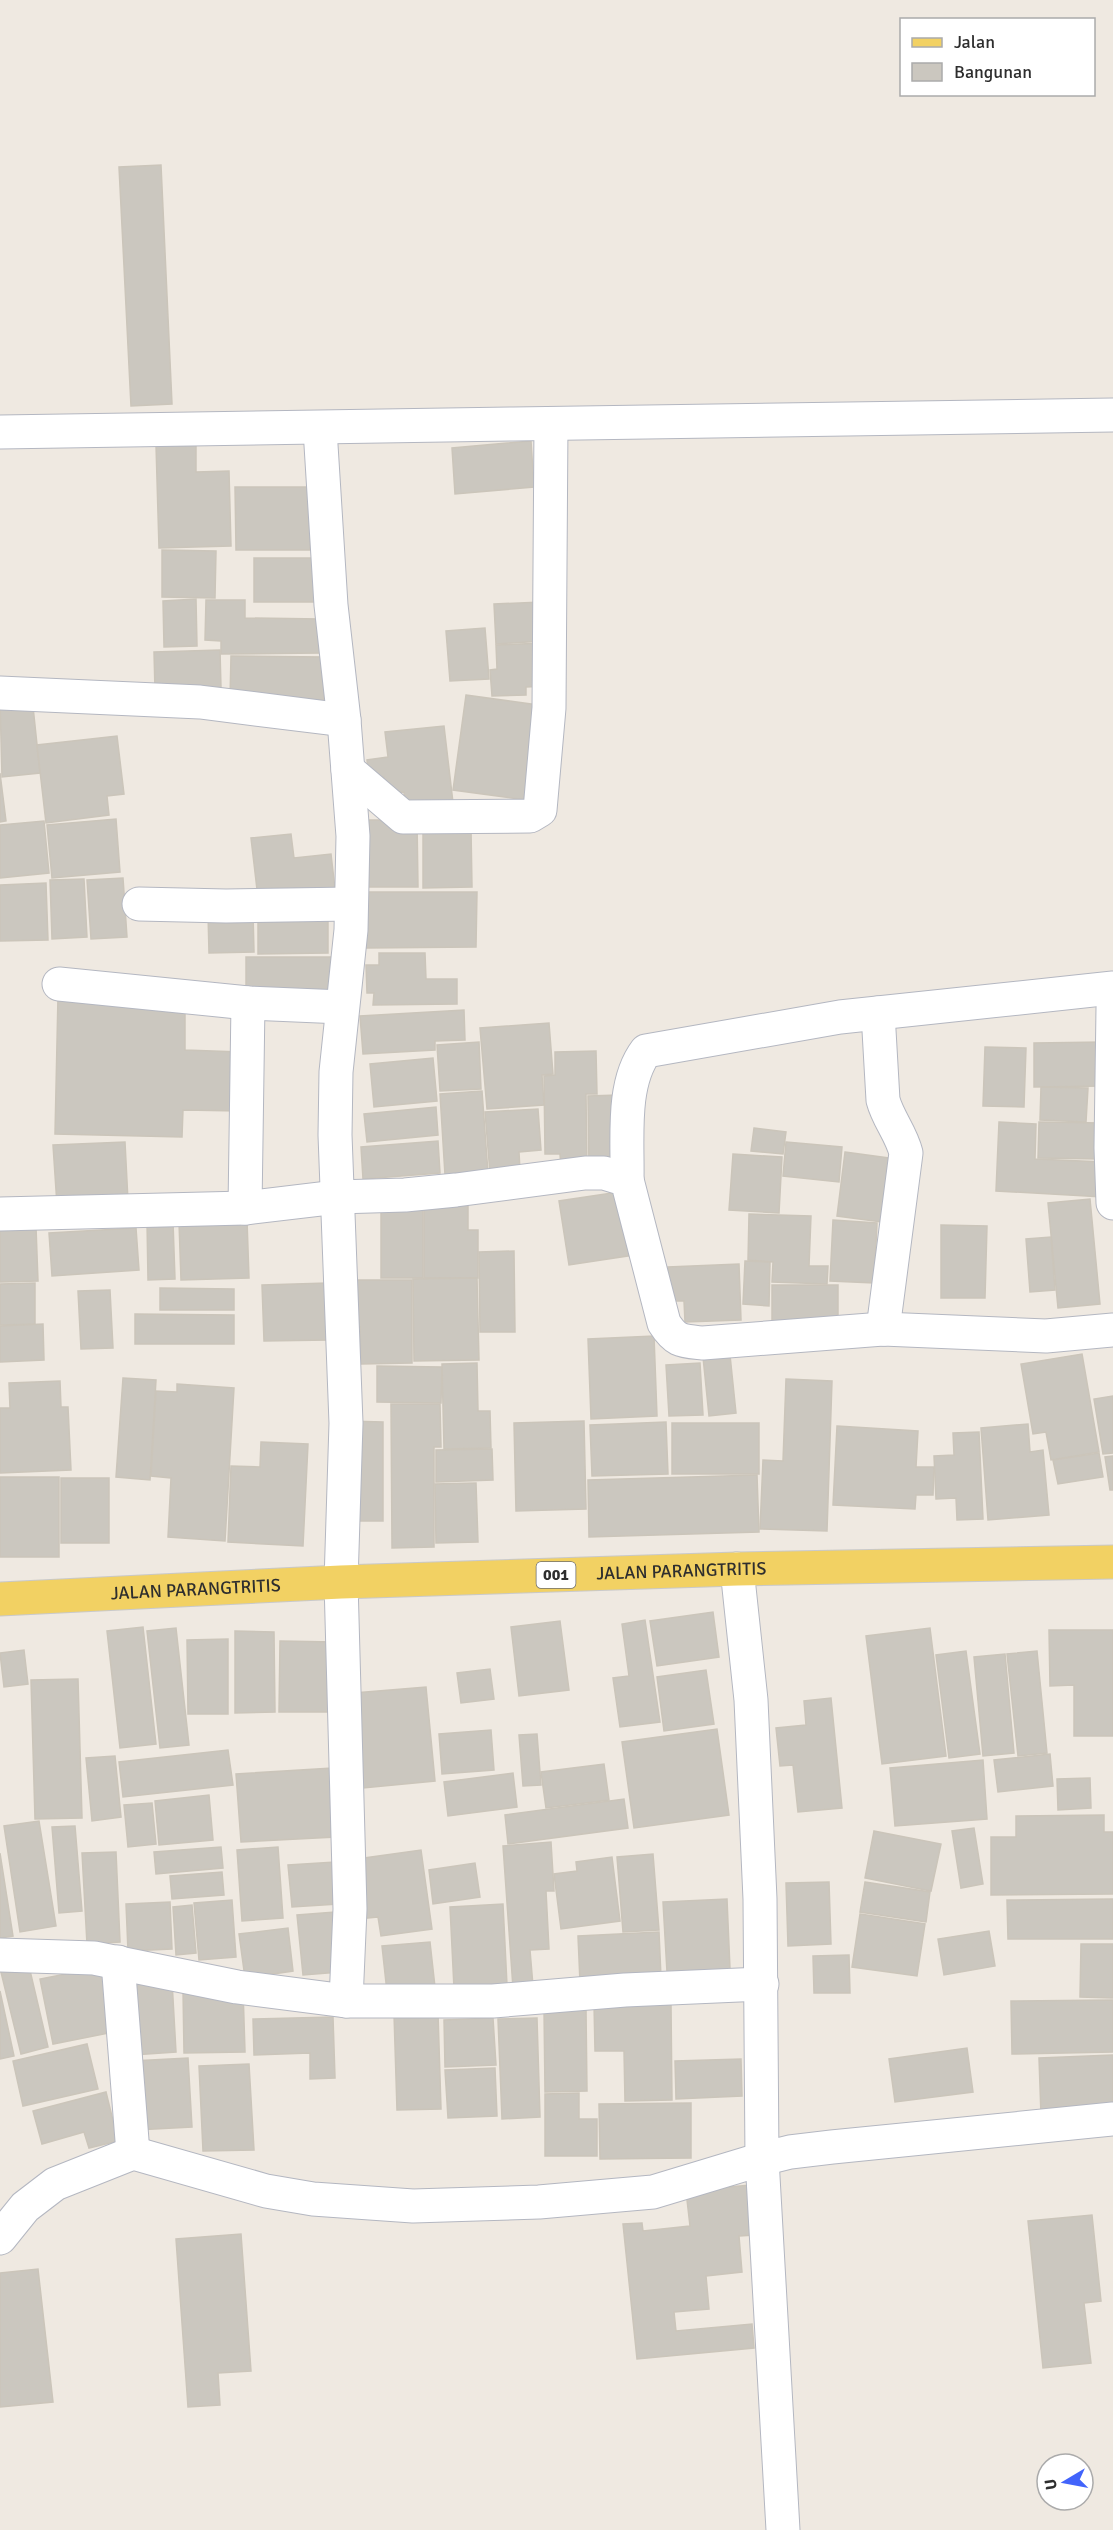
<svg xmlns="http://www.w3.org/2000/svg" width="1113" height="2530" font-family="Signika,sans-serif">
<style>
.building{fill:#cbc7bf;stroke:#cbc5ba;stroke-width:1.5}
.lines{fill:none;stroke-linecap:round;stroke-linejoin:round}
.street-casing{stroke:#b4b7c1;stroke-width:35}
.primary-casing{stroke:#c9c9c9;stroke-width:35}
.street{stroke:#fff;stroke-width:33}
.primary{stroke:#f2d163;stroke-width:33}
.labels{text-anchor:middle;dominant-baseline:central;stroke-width:5;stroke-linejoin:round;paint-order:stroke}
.shield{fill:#fff;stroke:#6d6d6d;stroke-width:1.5}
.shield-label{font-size:16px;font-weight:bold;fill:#2e2e2e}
.street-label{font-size:18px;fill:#2e2e2e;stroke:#fff}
</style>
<rect width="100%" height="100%" fill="#efe9e1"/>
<g class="building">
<path d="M161,165L172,404L131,406L119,167Z"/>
<path d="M531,441L534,487L455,494L452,448Z"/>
<path d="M196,444V472L229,471L231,546L159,548L156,445Z"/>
<path d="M235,487H310V550H236Z"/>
<path d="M162,550L216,551L215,598L162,597Z"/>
<rect x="254" y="558" width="61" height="44"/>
<path d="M196,599L197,646L164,647L163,601Z"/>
<path d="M206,600H245V618L321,619V653L221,654V641L205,640Z"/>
<path d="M541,602L543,641L496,644L494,604Z"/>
<path d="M485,628L489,679L450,681L446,631Z"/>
<path d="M543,643L546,686L526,687V695L492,696L490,670L497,669L496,645Z"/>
<path d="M220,650L221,688L155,690L154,652Z"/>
<path d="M231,656L324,657V700L230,699Z"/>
<path d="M466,695L545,706L533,801L453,790Z"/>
<path d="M32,697L40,773L2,777L0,700Z"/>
<path d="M444,726L454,811L406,817L404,792L385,794L384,777L369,779L367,760L388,757L385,732Z"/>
<path d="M117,736L124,794L107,796L109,815L46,823L37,745Z"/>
<path d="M0,773L6,821L0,822Z"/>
<path d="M116,819L120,872L52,878L47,825Z"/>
<path d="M363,820H417L418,887H363Z"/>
<path d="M44,821L49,873L0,878V825Z"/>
<path d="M471,829L472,887L423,888V830Z"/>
<path d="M291,834L294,858L331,854L335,889L258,898L251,838Z"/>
<path d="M123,878L127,937L91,939L87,880Z"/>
<path d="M84,879L87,937L52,939L50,880Z"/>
<path d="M46,883L48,940L0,941V885Z"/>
<path d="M366,892H477L476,947L366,948Z"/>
<path d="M328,910V953L258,954V911Z"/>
<path d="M208,913H253L254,952L209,953Z"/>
<path d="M379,953H425L426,979H457V1004L373,1005L374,993H367L366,965H379Z"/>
<path d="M246,957H333L332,996L246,995Z"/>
<path d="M58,996L185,999V1050L240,1052L239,1111L183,1110L182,1137L55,1134Z"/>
<path d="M464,1010L465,1040L435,1041V1050L363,1054L360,1016Z"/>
<path d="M549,1023L553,1074L542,1075L544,1105L487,1109L480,1028Z"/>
<path d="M479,1042L481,1089L440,1091L437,1045Z"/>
<path d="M1103,1042V1086L1034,1087V1043Z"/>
<path d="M985,1047L1026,1048L1024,1107L983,1106Z"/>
<path d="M596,1051L597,1094H586L587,1168H561L560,1154H545L544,1076L555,1075V1052Z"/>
<path d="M433,1058L437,1101L374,1107L370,1064Z"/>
<path d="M1041,1087L1088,1088L1086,1122L1040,1120Z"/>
<path d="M482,1091L488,1173L445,1175L440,1094Z"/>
<path d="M618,1095L620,1167L589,1168L588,1096Z"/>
<path d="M436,1107L438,1135L367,1142L364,1114Z"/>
<path d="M538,1109L541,1150L519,1152L520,1171L490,1173L485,1112Z"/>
<path d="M999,1122L1036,1124L1035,1159L1104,1162L1103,1197L996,1191Z"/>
<path d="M1039,1122L1101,1123V1159L1038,1158Z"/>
<path d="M754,1128L786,1132L783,1154L751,1151Z"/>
<path d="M438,1141L440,1173L363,1179L361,1147Z"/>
<path d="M125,1142L128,1201L57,1205L53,1145Z"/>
<path d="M786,1142L842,1147L839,1182L783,1176Z"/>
<path d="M845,1152L896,1159L889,1223L837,1216Z"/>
<path d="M733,1154L782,1157L779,1213L729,1210Z"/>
<path d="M625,1191L634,1255L569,1265L559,1201Z"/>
<path d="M424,1199H468V1230H478V1278H424Z"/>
<path d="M1090,1199L1100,1304L1058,1308L1048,1203Z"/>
<path d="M381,1201L423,1208V1278H381Z"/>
<path d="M749,1214L811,1216L809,1266H828L827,1284L772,1282L773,1262L748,1260Z"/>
<path d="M247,1220L249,1278L181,1280L179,1222Z"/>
<path d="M833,1220L877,1223L874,1283L830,1281Z"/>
<path d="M147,1222H173L175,1279L148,1280Z"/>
<path d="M941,1225L987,1226L985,1298H941Z"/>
<path d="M36,1227L38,1281L0,1282V1228Z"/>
<path d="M136,1228L139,1270L52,1276L49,1233Z"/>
<path d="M1051,1237L1055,1290L1030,1292L1026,1239Z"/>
<path d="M514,1251L515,1332H480L479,1252Z"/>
<path d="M745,1261L770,1262L769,1306L743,1304Z"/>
<path d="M739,1264L741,1320L685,1322L684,1301H670L668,1267Z"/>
<path d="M477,1278L479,1360L414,1361L413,1279Z"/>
<path d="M345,1280H412V1363L361,1364L360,1327H345Z"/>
<path d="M35,1283V1324L0,1325V1284Z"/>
<path d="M327,1283L329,1340L264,1341L262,1285Z"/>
<path d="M772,1285H838V1324L772,1325Z"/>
<path d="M160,1288L234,1289V1310H160Z"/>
<path d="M110,1290L113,1348L81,1349L78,1291Z"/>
<path d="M135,1314L234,1315V1344H135Z"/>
<path d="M43,1324L44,1360L0,1362V1326Z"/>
<path d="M654,1336L657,1416L591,1419L588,1339Z"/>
<path d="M1082,1354L1099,1452L1051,1460L1046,1432L1033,1434L1021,1364Z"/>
<path d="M730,1355L736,1413L709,1416L703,1357Z"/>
<path d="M477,1363L478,1411H490L491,1448L444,1449L442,1364Z"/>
<path d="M700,1363L703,1415L669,1416L666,1365Z"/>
<path d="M377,1366L442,1367L441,1403L377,1402Z"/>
<path d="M123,1378L156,1380L150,1480L116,1477Z"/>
<path d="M786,1379L832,1381L827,1531L760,1529L763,1460L783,1461Z"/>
<path d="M60,1381L61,1407H68L71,1470L0,1473V1408H10L9,1383Z"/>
<path d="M177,1384L234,1388L225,1541L168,1537L171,1478L151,1476L156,1391L177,1392Z"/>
<path d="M1113,1396V1453L1103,1454L1094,1399Z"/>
<path d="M391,1404H440L441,1447H434V1547L392,1548Z"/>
<path d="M346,1421L383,1422V1521H347Z"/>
<path d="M584,1421L586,1509L516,1511L514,1423Z"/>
<path d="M666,1422L668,1474L592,1476L590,1425Z"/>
<rect x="672" y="1423" width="87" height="51"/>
<path d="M1028,1424L1030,1452L1043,1450L1049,1515L988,1520L981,1428Z"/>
<path d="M837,1426L918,1431L916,1467H934L933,1495H916L915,1509L833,1505Z"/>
<path d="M979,1432L983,1519L957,1520L956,1498L936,1499L934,1456L954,1455L953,1433Z"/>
<path d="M261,1442L308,1444L303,1546L228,1542L231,1466L260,1467Z"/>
<path d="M492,1449L493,1480L436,1482V1450Z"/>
<path d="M1099,1453L1103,1477L1058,1484L1053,1460Z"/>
<path d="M1113,1456V1490H1110L1105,1457Z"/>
<path d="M757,1475L759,1532L589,1537L588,1480Z"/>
<rect x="0" y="1477" width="59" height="80"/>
<rect x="61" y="1478" width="48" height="65"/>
<path d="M476,1483L478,1542L436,1543L435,1484Z"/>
<path d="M713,1612L719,1657L657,1666L650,1621Z"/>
<path d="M645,1620L660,1722L620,1727L613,1678L629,1676L622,1624Z"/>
<path d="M560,1621L569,1690L519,1696L511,1627Z"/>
<path d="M143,1627L156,1744L120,1748L107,1631Z"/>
<path d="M176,1628L189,1745L160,1748L147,1631Z"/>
<path d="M930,1628L946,1756L882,1764L866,1636Z"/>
<path d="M1049,1630H1113V1736H1074V1685L1050,1686Z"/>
<path d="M235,1631L274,1632L275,1712L235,1713Z"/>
<path d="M228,1639V1714H188L187,1640Z"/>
<path d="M280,1641L335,1642L334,1712H279Z"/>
<path d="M24,1650L28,1684L4,1687L0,1653Z"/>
<path d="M966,1651L980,1754L949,1758L936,1655Z"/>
<path d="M1037,1651L1047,1753L1018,1756L1007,1654Z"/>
<path d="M1005,1654L1014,1753L983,1756L974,1657Z"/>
<path d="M490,1669L494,1699L461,1703L457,1673Z"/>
<path d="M706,1670L714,1724L664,1731L657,1677Z"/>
<path d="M78,1679L82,1818L35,1819L31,1680Z"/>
<path d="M426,1687L435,1781L363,1788L354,1693Z"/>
<path d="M831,1698L842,1808L798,1812L793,1765L780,1766L776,1728L806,1725L804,1701Z"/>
<path d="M717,1729L729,1815L634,1828L622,1742Z"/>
<path d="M491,1730L494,1770L442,1774L439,1734Z"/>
<path d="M537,1734L541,1785L523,1786L519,1735Z"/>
<path d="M228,1750L233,1785L123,1797L119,1762Z"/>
<path d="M1050,1754L1053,1786L998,1792L994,1760Z"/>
<path d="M115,1756L121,1817L92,1821L86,1758Z"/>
<path d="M983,1760L987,1819L895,1826L890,1768Z"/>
<path d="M604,1764L609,1800L546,1808L541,1772Z"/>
<path d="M332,1768L336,1837L241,1842L236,1774Z"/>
<path d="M513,1773L517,1807L448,1816L444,1782Z"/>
<path d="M1090,1778L1091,1808L1058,1810L1057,1779Z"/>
<path d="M209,1795L213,1840L159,1845L155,1801Z"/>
<path d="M624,1799L628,1828L508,1844L505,1815Z"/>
<path d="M152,1803L156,1844L128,1847L124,1805Z"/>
<path d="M1104,1815V1832H1113V1894L991,1895V1837H1016V1816Z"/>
<path d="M39,1821L56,1926L20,1932L4,1826Z"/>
<path d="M75,1826L82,1911L59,1913L52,1827Z"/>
<path d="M974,1828L983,1884L961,1888L952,1831Z"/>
<path d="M874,1831L941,1844L931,1891L865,1878Z"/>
<path d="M551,1842L554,1891H546L549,1949L530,1950L533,1986L513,1988L503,1846Z"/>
<path d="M221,1847L223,1868L156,1874L154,1852Z"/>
<path d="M278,1847L283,1918L242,1921L237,1850Z"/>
<path d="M421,1850L432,1929L381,1936L378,1917L358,1919L350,1860Z"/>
<path d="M116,1852L120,1942L87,1944L82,1853Z"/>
<path d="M0,1853L13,1936L0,1938Z"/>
<path d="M653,1854L659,1930L623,1932L617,1857Z"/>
<path d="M612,1857L620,1921L561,1929L554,1874L577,1871L576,1862Z"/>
<path d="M335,1862L338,1904L292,1907L288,1865Z"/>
<path d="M475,1863L480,1897L433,1904L429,1870Z"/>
<path d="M222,1872L224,1895L172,1899L170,1876Z"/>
<path d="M829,1882L831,1944L788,1946L786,1883Z"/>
<path d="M865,1882L930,1892L926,1922L860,1912Z"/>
<path d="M727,1899L730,1969L667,1972L663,1902Z"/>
<path d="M1113,1899V1939H1008L1007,1900Z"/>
<path d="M232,1900L236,1957L199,1960L194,1903Z"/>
<path d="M170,1902L172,1949L128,1951L126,1904Z"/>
<path d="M503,1904L507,1985L454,1988L450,1907Z"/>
<path d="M192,1905L196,1953L176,1955L173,1907Z"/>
<path d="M335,1912L340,1972L303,1975L297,1915Z"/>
<path d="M860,1914L925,1924L917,1976L852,1967Z"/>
<path d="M288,1928L293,1971L245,1978L239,1934Z"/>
<path d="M989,1931L995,1966L944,1975L938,1939Z"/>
<path d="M659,1932L661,1977L580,1982L578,1936Z"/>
<path d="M430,1942L435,1987L387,1992L382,1946Z"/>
<path d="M1081,1944H1113V1998L1080,1997Z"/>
<path d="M849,1955L850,1993H814L813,1956Z"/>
<path d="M28,1962L48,2047L21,2054L0,1968Z"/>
<path d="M102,1967L114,2032L53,2044L40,1979Z"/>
<path d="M172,1981L176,2052L133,2055L129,1983Z"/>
<path d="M243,1989L245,2052L184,2053L183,1990Z"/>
<path d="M0,1991L14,2056L0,2059Z"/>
<path d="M1113,2000V2052L1012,2054L1011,2001Z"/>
<path d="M594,2004H671L672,2100L625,2101L624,2051H595Z"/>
<path d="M544,2009H586L587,2091L545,2092Z"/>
<path d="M438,2013L441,2109L397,2110L394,2014Z"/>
<path d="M333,2017L335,2078L310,2079V2053L254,2055L253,2019Z"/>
<path d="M493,2018L496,2065L445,2067L444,2020Z"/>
<path d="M537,2018L540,2117L502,2119L498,2019Z"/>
<path d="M87,2044L98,2089L23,2106L13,2061Z"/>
<path d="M967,2048L973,2092L895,2102L889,2059Z"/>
<path d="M1113,2055V2112L1041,2115L1039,2058Z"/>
<path d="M188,2058L192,2127L136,2130L132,2061Z"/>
<path d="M741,2059L742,2096L676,2099L675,2061Z"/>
<path d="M249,2064L254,2150L203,2151L199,2066Z"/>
<path d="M495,2068L497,2116L448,2118L445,2070Z"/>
<path d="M106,2092L118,2141L89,2148L84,2132L42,2144L33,2111Z"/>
<path d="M579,2093V2119H597V2156H545V2094Z"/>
<path d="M691,2103V2158L600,2159L599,2104Z"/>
<path d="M750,2185L755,2235L739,2236L742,2272L706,2276L709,2309L674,2312L676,2331L752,2324L754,2348L637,2359L623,2224L642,2223L643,2231L690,2226L686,2191Z"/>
<path d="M1092,2215L1101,2301L1084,2303L1091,2363L1043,2368L1028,2221Z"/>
<path d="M241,2234L251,2371L218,2373L220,2405L188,2407L176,2239Z"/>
<path d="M38,2269L53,2402L0,2407V2273Z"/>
</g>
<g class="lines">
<defs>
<g id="street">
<path d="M320,429L331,605L344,720L353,836L351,930L336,1072L335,1135L346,1423L341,1582L350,1909L346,2001"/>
<path d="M0,432C371,428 742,418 1113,415"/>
<path d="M0,693L200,702L344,720"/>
<path d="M348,770L403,817L530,816L540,810L549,708L551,424"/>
<path d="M139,904L226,906L351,904"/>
<path d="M59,984L248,1003L342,1007"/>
<path d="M1113,1008L1111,1148L1113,1203"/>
<path d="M878,1013L883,1100C888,1119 901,1133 906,1153L883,1329"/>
<path d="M627,1180C628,1140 621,1084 646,1051L840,1017L1113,988"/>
<path d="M245,1208L248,1003"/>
<path d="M0,1214L245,1208L337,1197L405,1195L456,1190L585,1173H604L627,1180L664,1323C676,1342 682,1341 703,1343L883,1329L1046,1336L1113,1330"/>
<path d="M737,1569L751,1700L760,1899L762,2159L790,2152L832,2147L1113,2119"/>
<path d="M0,1955L94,1958L237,1987L346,2001H493L625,1990L762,1984"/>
<path d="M118,1962L133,2153"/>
<path d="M0,2238L25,2207L55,2184L133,2153L266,2191L313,2199L413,2206L539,2202L653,2192L762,2159L783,2530"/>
</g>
<g id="primary">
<path id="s1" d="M0,1599L341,1582L737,1569L1113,1562"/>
</g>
</defs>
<use href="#street" class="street-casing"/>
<use href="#primary" class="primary-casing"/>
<use href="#street" class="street"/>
<use href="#primary" class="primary"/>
</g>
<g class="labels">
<rect class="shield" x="536.5" y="1562" width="39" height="26" rx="4.5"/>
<g class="shield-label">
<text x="556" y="1575">001</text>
</g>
<g class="street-label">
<text stroke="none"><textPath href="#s1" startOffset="682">JALAN PARANGTRITIS</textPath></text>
<text stroke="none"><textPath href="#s1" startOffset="196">JALAN PARANGTRITIS</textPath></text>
</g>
</g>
<rect x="900" y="18" width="195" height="78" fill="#ffffff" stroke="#ababab" stroke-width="1.5"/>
<rect x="912" y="38" width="30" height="9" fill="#f2d163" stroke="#ababab" stroke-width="1.5"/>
<text x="954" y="48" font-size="18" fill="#2e2e2e">Jalan</text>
<rect x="912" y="63" width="30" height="18" fill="#cbc7bf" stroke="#ababab" stroke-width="1.5"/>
<text x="954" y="78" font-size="18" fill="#2e2e2e">Bangunan</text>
<g transform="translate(1065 2482) rotate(260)"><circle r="28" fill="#ffffff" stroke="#ababab" stroke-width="1.5"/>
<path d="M0-4.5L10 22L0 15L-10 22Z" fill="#4264fb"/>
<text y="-9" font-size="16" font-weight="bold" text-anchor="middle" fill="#2e2e2e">U</text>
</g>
</svg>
